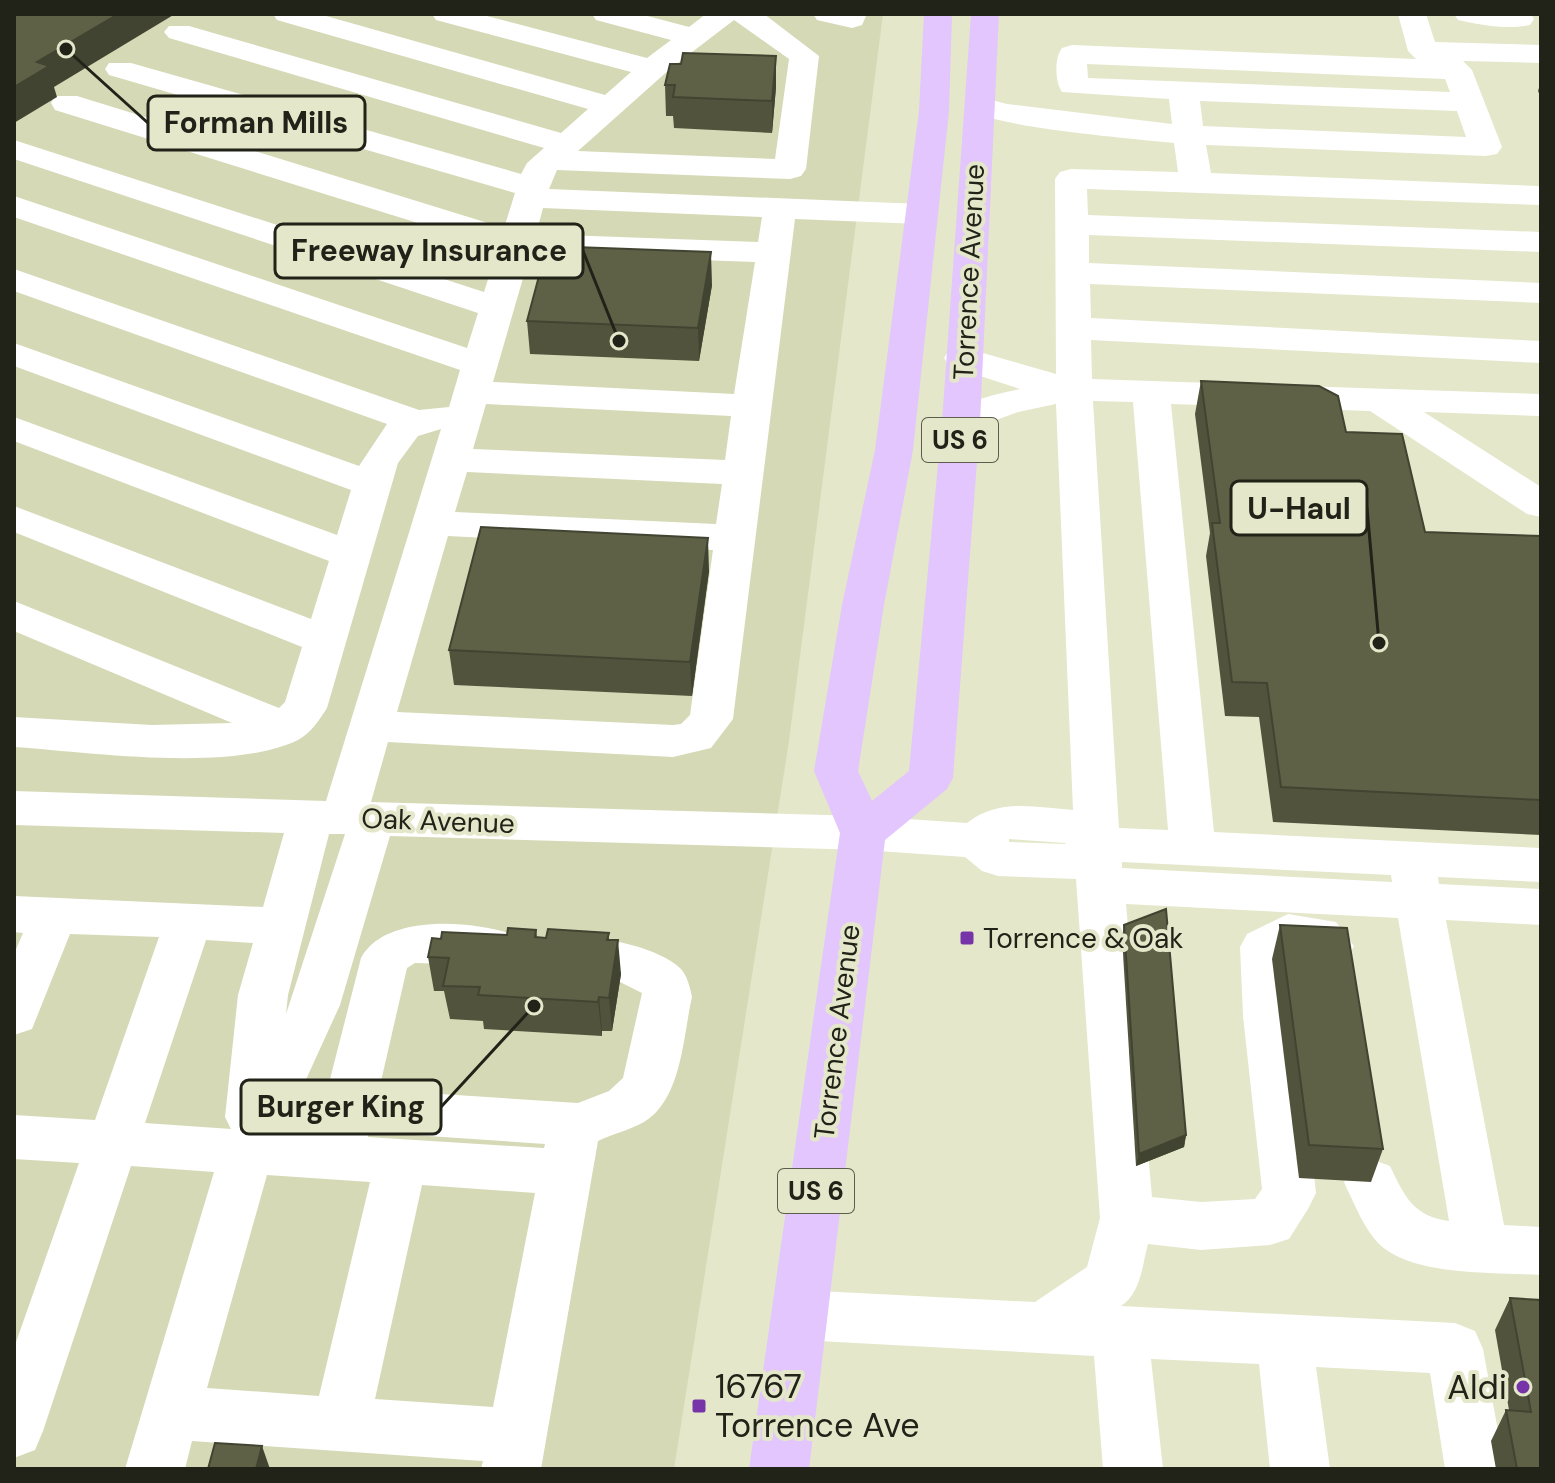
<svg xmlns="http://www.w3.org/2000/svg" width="1555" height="1483" font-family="'DM Sans',sans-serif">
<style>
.built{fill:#d6d9b6}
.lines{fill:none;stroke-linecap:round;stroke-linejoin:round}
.minor{fill:#fff;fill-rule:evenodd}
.major{fill:#e2c6fd;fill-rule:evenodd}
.wall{fill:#52533d}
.shaded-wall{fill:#424432}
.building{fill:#5f6147;stroke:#424432;stroke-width:2}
.poi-dot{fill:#7734a8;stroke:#e4e7c9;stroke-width:3}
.labels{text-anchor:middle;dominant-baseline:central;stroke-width:8;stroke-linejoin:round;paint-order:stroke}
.shield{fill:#e4e7c9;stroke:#5c5d4d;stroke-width:2}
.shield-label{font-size:26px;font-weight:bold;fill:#212218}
.street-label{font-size:28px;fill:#212218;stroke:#e4e7c9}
.poi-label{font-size:28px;fill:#212218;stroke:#e4e7c9;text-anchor:start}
.near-poi-label{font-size:34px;fill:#212218;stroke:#e4e7c9;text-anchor:start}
.leader{fill:none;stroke:#212218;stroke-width:3}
.callout-dot{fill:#212218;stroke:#e4e7c9;stroke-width:3}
.callout{fill:#e4e7c9;stroke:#212218;stroke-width:3}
.callout-label{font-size:30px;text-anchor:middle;font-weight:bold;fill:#212218}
</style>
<rect width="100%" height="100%" fill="#e4e7c9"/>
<path class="built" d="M14,14H883L789,741L674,1469H14Z"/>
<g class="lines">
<g class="minor">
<path d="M273,14H319L605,95L631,72L436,20L432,14H479L647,58L671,40L596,20L592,14H640L689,27L706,14H764L819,56L806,169L801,176L790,179L557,170L549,189L920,204L932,207L937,214L932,221L920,224L795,219L733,719L711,748L673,757L388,742L371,802L863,816L967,823C998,798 1034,807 1073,810L1056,404L1018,412L961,433L948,430L942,422C956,402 997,394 1020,389L949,366L944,358L949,350L962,347L1056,374L1055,179L1060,172L1071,169L1178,172L1174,143C1141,139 979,127 965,106L969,99L980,97L1007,104L1172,124L1169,99L1062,92C1055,82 1054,58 1062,48L1072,45L1416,59L1408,51L1398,14H1426L1435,42L1541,45V63L1463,61L1472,70L1502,147L1497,154L1486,156L1206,145L1211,173L1538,186L1541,187V205L1087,189L1088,215L1541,232V252L1089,235V263L1541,283V303L1090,284L1091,318L1541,341V363L1091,340L1092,379L1541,394V416L1424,412L1541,487V517L1527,514L1370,411L1171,404L1214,832L1541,848V882L1438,877L1439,884L1541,889V925L1446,920L1504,1225L1541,1227V1275C1496,1272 1412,1277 1378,1243C1364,1228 1356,1207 1347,1189L1344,1182L1352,1166L1371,1159L1390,1166C1405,1197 1413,1216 1449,1221L1398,918L1126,904L1152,1197L1201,1202L1255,1199L1262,1189L1243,1016L1240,947L1247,934L1288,914L1336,922L1354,946L1347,959C1331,964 1319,966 1307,953L1289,956L1316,1193L1308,1209L1289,1239L1270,1245L1201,1250L1148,1244C1142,1266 1141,1293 1121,1306L1455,1323L1475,1331L1483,1349L1505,1469H1445L1430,1373L1316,1367L1330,1469H1270L1259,1364L1151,1359L1163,1469H1103L1094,1356L800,1340L780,1333L772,1315L780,1297L800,1290L1035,1302L1087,1267L1100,1218L1076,879L998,876L982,871L965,857L863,850L390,836L340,1005L282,1132L316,1134L361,958C384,915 467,920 508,933L515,946L508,959L491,965L415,963L407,968L379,1090L578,1103L609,1091L623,1078L642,993L614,979L543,966L536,953L543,940C576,929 654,944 680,968C687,975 690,987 692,997C683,1036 682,1099 644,1122C630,1130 612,1134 598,1141L541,1469H481L483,1461L192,1441L185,1469H125L214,1172L131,1166L43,1431L35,1450L14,1458V1348L79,1163L14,1159V1115L95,1120L159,937L70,934L32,1029L14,1035V954L23,933L14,932V896L263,907L284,833L14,825V791L326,801L441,429L418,436L398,463L327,708C320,719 310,734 298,740C230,773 90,752 14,747V717L152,725L232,723L14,631V601L279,708L285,702L302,647L14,532V506L311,619L329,561L14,441V417L337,535L351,490L14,366V343L359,466L387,424L14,291V269L419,410L449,407L460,370L14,217V196L467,348L478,313L14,159V140L484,292L498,248L55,110L51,103L55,96H77L504,228L515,193L109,75L105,69L109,63H131L521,174L527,163L544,148L169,38L164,32L169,26H189L561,133L588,109L277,20ZM734,20L789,59L775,159L578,151L670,69ZM1087,64L1445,79L1450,92L1088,78ZM1200,101L1457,111L1466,137L1203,126ZM543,208L762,217L758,242L536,234ZM530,254L755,262L734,394L493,382ZM1093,401L1133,402L1168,830L1119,828ZM486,404L731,416L725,460L473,449ZM467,472L722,484L716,524L455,512ZM448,536L713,550L690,715L681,724L673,725L397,712ZM329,834H345L286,1014L288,995ZM1009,839L1065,843L1066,844L1009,842ZM1122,862L1391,875L1392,882L1122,868ZM206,940L253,943L238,995L225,1117L231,1129L145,1123ZM369,1132L545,1144L544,1148L368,1137ZM267,1175L370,1182L319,1396L207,1388ZM422,1185L535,1193L493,1407L375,1399Z"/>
<path d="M813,14H867L862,25L852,28L817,20Z"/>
<path d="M1454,14H1531L1534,19L1530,25C1509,30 1479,25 1458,20Z"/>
</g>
<path class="major" d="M924,14H952L949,111L913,450L884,605L858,771L872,801L909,771L942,422L971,14H999L980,422L953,778L947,789L885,840L809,1469H749L840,833L814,771L842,605L875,450L919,111Z"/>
</g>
<g class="wall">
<path d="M1541,81V98L1538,91Z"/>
<path d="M665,85L776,87L772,133L674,128L673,116H666Z"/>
<path d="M712,285L699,361L530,354L527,321Z"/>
<path d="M1201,381L1346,432L1425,532L1541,536V835L1273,822L1259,717L1225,716L1206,556L1210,533L1195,414Z"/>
<path d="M709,571L692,696L454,685L449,650Z"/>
<path d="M1124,925L1186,1135L1184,1147L1136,1166L1122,937Z"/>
<path d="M1280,925L1383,1149L1371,1182L1299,1178L1272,959Z"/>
<path d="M536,930L537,937L546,938L609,933V940L621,974L612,1031H602V1036L484,1029L483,1021L450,1019L444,991H434L428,957L441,939L507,935Z"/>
<path d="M1510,1298L1541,1469H1496L1491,1441L1506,1410H1509L1495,1330Z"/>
</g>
<g class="shaded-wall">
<path d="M118,14H175L54,87L57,97L14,123V87L37,62Z"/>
<path d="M776,56V87L772,133V101Z"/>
<path d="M711,252L712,285L699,361L698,328Z"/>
<path d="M708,538L709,571L692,696L690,662Z"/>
<path d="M618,940L621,974L612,1031L609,998Z"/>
<path d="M599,997L602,1031V1036L598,1002Z"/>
<path d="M1186,1135L1184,1147L1136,1166L1139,1154Z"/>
<path d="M262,1446L270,1469H256Z"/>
</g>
<g class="building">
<path d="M14,14H118L37,62L49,66L14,87Z"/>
<path d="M683,53L776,56L772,101L673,97L675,85H665L670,64H681Z"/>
<path d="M547,246L711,252L698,328L527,321Z"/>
<path d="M1201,381L1319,386L1338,396L1346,432L1402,434L1425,532L1541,536V800L1281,787L1267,683L1232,682L1212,523H1220Z"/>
<path d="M481,527L708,538L690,662L449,650Z"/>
<path d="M1166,909L1186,1135L1139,1154L1124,925Z"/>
<path d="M1280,925L1347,928L1383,1149L1309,1145Z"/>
<path d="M508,928L536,930L535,937L546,938L548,929L609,933L607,940H618L609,998L599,997L598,1002L478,995L480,987L443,986L449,958L428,957L432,938L441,939L442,932L507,935Z"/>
<path d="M1510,1298L1541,1300V1469H1517L1506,1410L1531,1412Z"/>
<path d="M215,1443L262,1446L256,1469H208Z"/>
</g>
<g class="poi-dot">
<rect x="959" y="930" width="16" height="16" rx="4"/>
<circle cx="1523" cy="1387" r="8"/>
<rect x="691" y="1398" width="16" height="16" rx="4"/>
</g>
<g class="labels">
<g class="shield">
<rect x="922" y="418" width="76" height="44" rx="6"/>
<rect x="778" y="1169" width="76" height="44" rx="6"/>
</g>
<g class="shield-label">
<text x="960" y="440">US 6</text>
<text x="816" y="1191">US 6</text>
</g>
<g class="street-label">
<text transform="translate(969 272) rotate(-87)">Torrence Avenue</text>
<text transform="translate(438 821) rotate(2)">Oak Avenue</text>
<text transform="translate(837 1032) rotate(-83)">Torrence Avenue</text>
</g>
<g class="poi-label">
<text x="983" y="938">Torrence &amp; Oak</text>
</g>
<g class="near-poi-label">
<text x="715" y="1386">16767<tspan x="715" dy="39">Torrence Ave</tspan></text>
<text x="1507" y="1387" text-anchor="end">Aldi</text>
</g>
</g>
<path class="leader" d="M66 49L148 123M619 341L583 251M1379 643L1367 508M534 1006L441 1107"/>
<g class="callout-dot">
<circle cx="66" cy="49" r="8"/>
<circle cx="619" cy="341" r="8"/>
<circle cx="1379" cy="643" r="8"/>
<circle cx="534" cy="1006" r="8"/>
</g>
<g class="callout">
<rect x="148" y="96" width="217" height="54" rx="8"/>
<rect x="275" y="224" width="308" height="54" rx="8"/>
<rect x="1231" y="481" width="136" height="54" rx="8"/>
<rect x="241" y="1080" width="200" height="54" rx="8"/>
</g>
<g class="callout-label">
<text x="256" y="133">Forman Mills</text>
<text x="429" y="261">Freeway Insurance</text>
<text x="1299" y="519">U-Haul</text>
<text x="341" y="1117">Burger King</text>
</g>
<rect width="1555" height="1483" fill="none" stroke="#212218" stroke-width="32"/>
</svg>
